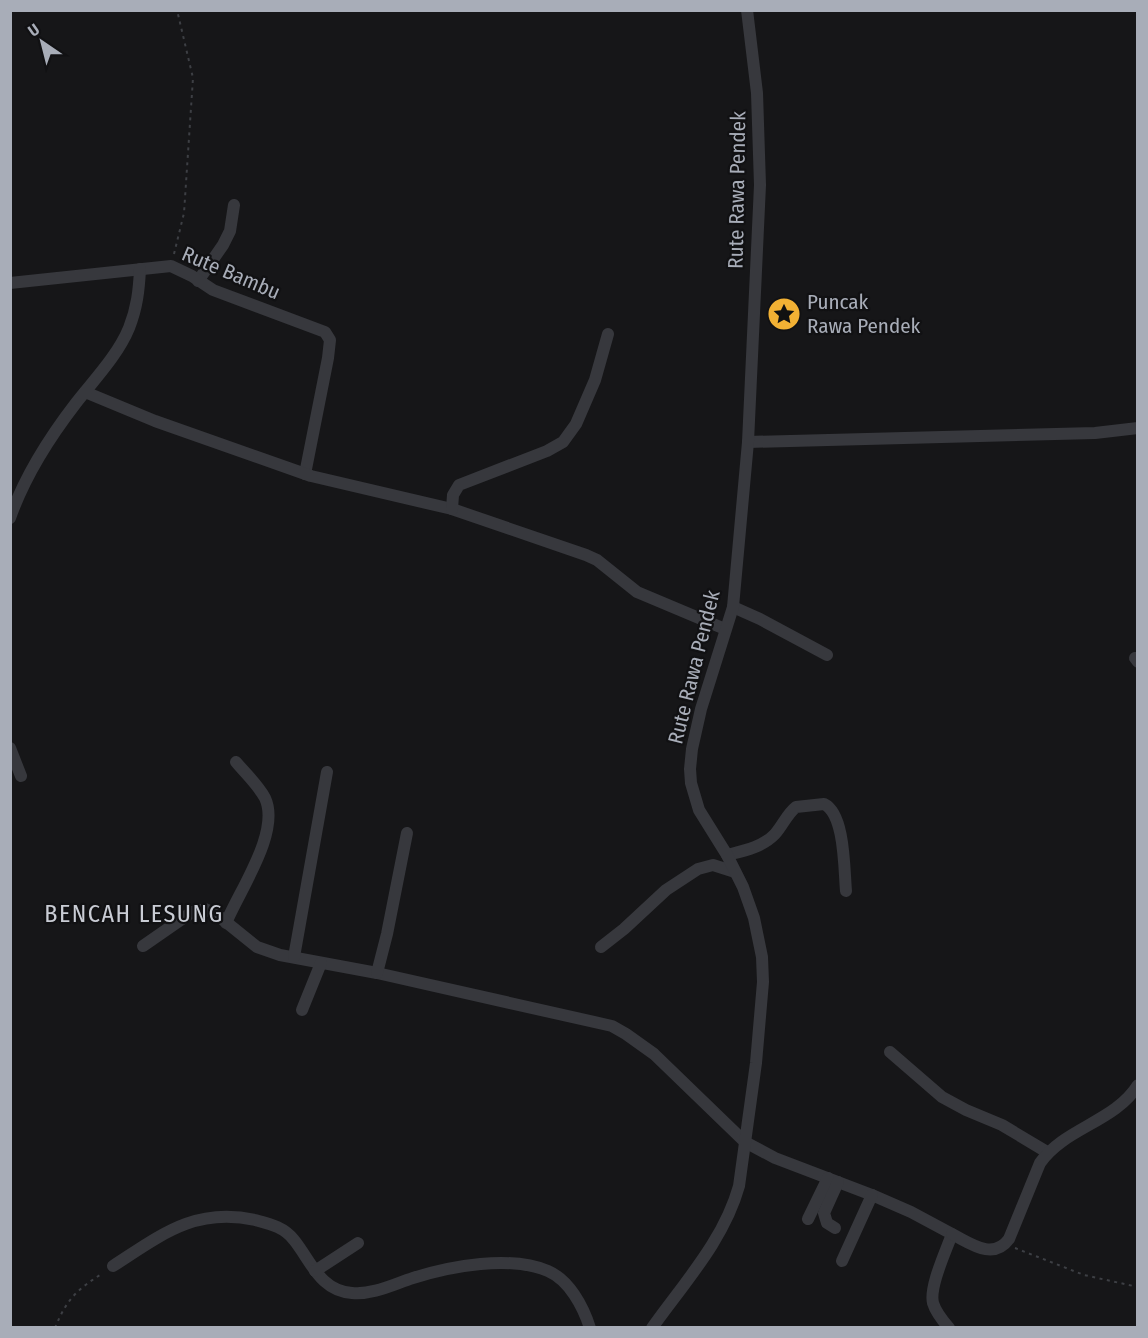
<svg xmlns="http://www.w3.org/2000/svg" width="1148" height="1338" font-family="'Fira Sans Condensed',sans-serif">
<style>
.lines{fill:none;stroke-linecap:round;stroke-linejoin:round}
.path{stroke:#3d3f44;stroke-width:2;stroke-dasharray:3 4.5;stroke-linecap:butt}
.minor{stroke:#37383d;stroke-width:12}
.labels{text-anchor:middle;dominant-baseline:central;stroke-width:4.5;stroke-linejoin:round;paint-order:stroke}
.street-label{font-size:21px;fill:#a8adb8;stroke:#111113}
.poi-label{font-size:21px;fill:#a8adb8;stroke:#111113;text-anchor:start}
.quarter-label{font-size:24px;letter-spacing:1.5px;fill:#c9ccd4;stroke:#111113}
</style>
<rect width="100%" height="100%" fill="#161618"/>
<g class="lines">
<g class="path">
<path d="M174,254L184,213L193,78L177,10"/>
<path d="M1015,1248L1084,1275L1138,1287"/>
<path d="M55,1328C67,1298 78,1289 103,1273"/>
</g>
<g class="minor">
<path d="M198,281L223,245L230,231L234,205"/>
<path d="M10,283L171,266L192,276L213,290L325,332L330,340L328,358L305,474"/>
<path d="M85,392L155,421L311,476L452,509L586,555L597,560L637,592L725,629"/>
<path d="M748,442L1095,433L1138,428"/>
<path d="M452,509L453,495L459,485L547,451L563,442L576,424L595,380L608,334"/>
<path d="M10,518C25,475 49,438 76,403C94,380 118,355 129,328C137,308 139,290 140,269"/>
<path d="M733,607L760,619L827,655"/>
<path d="M1135,658L1138,662"/>
<path d="M10,748L21,776"/>
<path d="M727,855C743,851 763,847 775,834C783,825 787,814 796,807L824,804C845,814 844,869 846,891"/>
<path d="M226,923C239,891 281,832 265,798C258,785 246,774 236,762"/>
<path d="M143,946L192,912L205,909L216,914L257,947L280,955L377,973L612,1026L626,1034L654,1054L745,1142L775,1158L872,1195L911,1212L952,1234C946,1251 929,1287 933,1303C936,1313 943,1321 949,1328"/>
<path d="M601,947L624,929L666,890L698,869L713,865L735,872"/>
<path d="M294,957L327,772"/>
<path d="M377,973L387,934L407,833"/>
<path d="M302,1010L321,963"/>
<path d="M890,1052L942,1097L966,1110L1002,1125L1047,1152"/>
<path d="M808,1219L828,1178"/>
<path d="M835,1228L827,1223L824,1213L838,1182"/>
<path d="M952,1234C970,1243 993,1261 1009,1239L1040,1163C1064,1128 1115,1122 1138,1085"/>
<path d="M842,1261L872,1195"/>
<path d="M113,1266C161,1235 195,1207 255,1220C270,1224 284,1227 294,1240C311,1261 320,1291 352,1293C373,1295 394,1284 413,1278C451,1266 510,1255 548,1271C569,1280 583,1306 590,1328"/>
<path d="M315,1271L358,1243"/>
<path d="M652,1328C684,1283 724,1240 739,1186L756,1063L763,982L762,957L754,918L743,887L727,855L699,810L691,783L690,769L692,749L701,709L733,607L748,442L760,185L757,93L747,10"/>
</g>
</g>
<defs>
<symbol id="sight-disc" viewBox="-11 -11 22 22"><circle r="9.5" fill="#f2b134" stroke="#111113"/><path d="M0-6L1.8-2.2L6-1.7L2.9 1.2L3.7 5.4L0 3.3L-3.7 5.4L-2.9 1.2L-6-1.7L-1.8-2.2Z" fill="#111"/></symbol>
</defs>
<g fill-rule="evenodd">
<use href="#sight-disc" x="765" y="295" width="38" height="38"/>
</g>
<g class="labels">
<g class="street-label">
<text transform="translate(737 190) rotate(-89)">Rute Rawa Pendek</text>
<text transform="translate(231 273) rotate(23)">Rute Bambu</text>
<text transform="translate(694 667) rotate(-76)">Rute Rawa Pendek</text>
</g>
<g class="poi-label">
<text x="807" y="302">Puncak<tspan x="807" dy="24">Rawa Pendek</tspan></text>
</g>
<g class="quarter-label">
<text x="134" y="914">BENCAH LESUNG</text>
</g>
</g>
<rect width="1148" height="1338" fill="none" stroke="#a8adb8" stroke-width="24"/>
<g transform="translate(42 42) rotate(325)" stroke="#111113" stroke-width="4.5" paint-order="stroke">
<path d="M0-4.5L10 22L0 15L-10 22Z" fill="#a8adb8"/>
<text y="-9" font-size="16" font-weight="bold" text-anchor="middle" fill="#a8adb8">U</text>
</g>
</svg>
